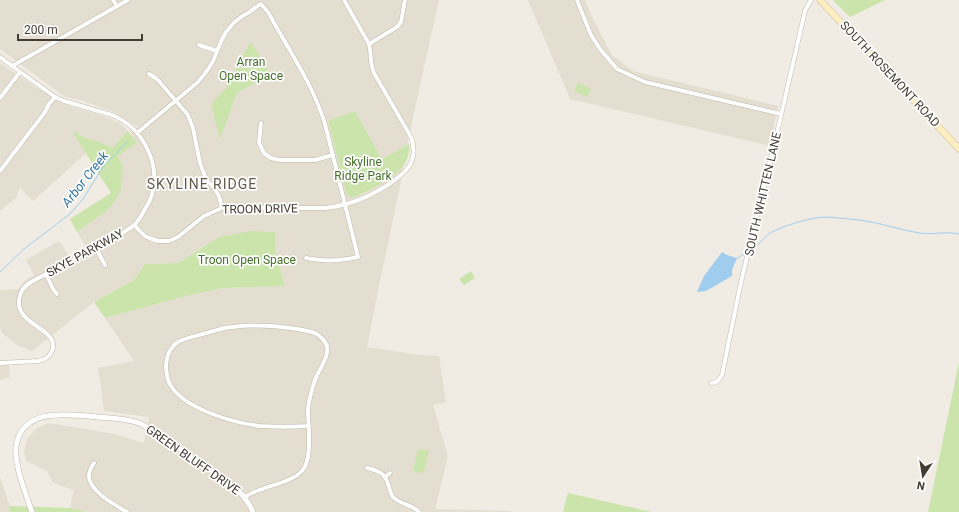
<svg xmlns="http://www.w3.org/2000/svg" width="959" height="512" font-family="Roboto,sans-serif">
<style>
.residential{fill:#e4ded1}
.green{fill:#cbe4ac}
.water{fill:#a0cded}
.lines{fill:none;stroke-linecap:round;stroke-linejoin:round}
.stream{stroke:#a0cded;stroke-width:1}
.minor-casing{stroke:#beb7a9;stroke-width:5}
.tertiary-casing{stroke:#beb7a9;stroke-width:6}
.secondary-casing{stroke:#d2c296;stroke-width:7}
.minor{stroke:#fff;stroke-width:4}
.tertiary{stroke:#fff;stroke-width:5}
.secondary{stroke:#fceec1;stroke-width:6}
.labels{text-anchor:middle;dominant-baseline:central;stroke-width:3.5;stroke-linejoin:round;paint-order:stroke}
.park-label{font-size:12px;fill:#44712a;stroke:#fff}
.street-label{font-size:12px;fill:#423c33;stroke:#fff}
.water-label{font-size:13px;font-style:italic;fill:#3176a9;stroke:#fff}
.quarter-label{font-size:14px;letter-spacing:1px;fill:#645a4b;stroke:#fff}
</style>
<rect width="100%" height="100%" fill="#f1ece3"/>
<g class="residential">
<path d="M0,0H439L407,145L382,159L355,111L328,122L348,196L352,198L365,193L375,187L393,176L403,166L401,182L379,286L367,347L419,355L439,356L446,402L433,405L448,456L435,509L512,511L511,512H86L70,508L74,490L53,483L47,471L26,461L24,451L27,439L37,428L49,423L114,434L144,443L149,417L104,411L98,368L134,361L105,318L186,296L223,288L285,286L275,249V232H245L219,237L178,263L145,264L134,280L94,302L32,351L17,345L2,333L0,328V290L18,289L24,281L34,275L26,260L59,241L69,256L86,247L77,232L109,209L121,189L123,167L118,156L137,143L130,133L138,127L114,112L80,100L65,97L0,49Z"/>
<path d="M528,0H585L594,21L612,55L633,71L778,106L770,146L570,99Z"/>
<path d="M0,63L34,86L61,103L72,107L103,116L120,123L128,131L112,149L100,142L80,136L76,131L73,133L86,153L33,201L20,187L16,198L0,211Z"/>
<path d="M9,365L10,377L0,380V366Z"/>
<path d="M0,477L10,506V512H0Z"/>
</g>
<g class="green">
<path d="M833,0H885L850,17Z"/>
<path d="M251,42L270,74L237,93L220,139L211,104L227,87L245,51Z"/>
<path d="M578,83L591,89L587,97L574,91Z"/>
<path d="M355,111L382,159L409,144C410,151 408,159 404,165C396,177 365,194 351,198L347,195L328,121Z"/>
<path d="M76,131L80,136L100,142L112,148L128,131L137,143L118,156L123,167L121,189L116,199L109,209L77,232L70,219L111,193L73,133Z"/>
<path d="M252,231L275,232V249L285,286L223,288L186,296L105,318L94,302L134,280L145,264L178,263L219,237L245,232Z"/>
<path d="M471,271L475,278L464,285L459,279Z"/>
<path d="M959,362V512H928Z"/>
<path d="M418,449L429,451L424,472L422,473L415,472L413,470Z"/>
<path d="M568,493L652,512H563Z"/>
<path d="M10,506L70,508L86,512H10Z"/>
</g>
<path class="water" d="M722,252L727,255L737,258L732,270V276L706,291L697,292L704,276Z"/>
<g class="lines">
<g class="stream">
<path d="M750,251C759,246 763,238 770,233C783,226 811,217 826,217C838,218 853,219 866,221C884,224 901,230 919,233C933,235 946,231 959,234"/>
<path d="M736,259L747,252"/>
<path d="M0,272L24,249L70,214L83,199L103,167L127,142"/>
</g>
<defs>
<g id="minor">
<path d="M113,0L117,6"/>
<path d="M577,0L591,35L600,49L617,69L645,82L781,114"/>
<path d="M369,44L397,27L401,22L405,0"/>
<path d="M199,45L217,51"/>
<path d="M0,57L55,97L64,101L112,115C144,128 163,167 150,200C148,204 146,207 144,211C141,216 138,222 133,226C130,228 126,230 123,233L31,282C24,287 20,291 19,300C16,327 64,329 51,353C48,358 44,360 38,361L0,363"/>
<path d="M12,66L128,0"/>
<path d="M149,74L157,79L188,115L193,128L200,163L206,179L214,188L219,196L222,208"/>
<path d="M0,98L20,72"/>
<path d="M261,123L259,143L264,153L271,158L279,160H315L333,155"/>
<path d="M137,133L198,82C204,75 210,68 214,59C219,47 222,35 231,26C236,20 242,16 248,13C253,10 256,6 261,4L268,12C288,49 313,84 325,124L358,257C340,261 324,262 306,258"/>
<path d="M0,171L45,112L49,104L55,97"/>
<path d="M134,225L145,236L149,238L158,241H169L178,237L204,216L222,208H325C347,206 367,198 386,186C405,174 420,162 411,137L374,73C369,62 372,55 369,44L344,0"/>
<path d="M96,248L105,265"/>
<path d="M46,274L53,289L57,294"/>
<path d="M711,383C717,383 719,380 722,375L741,282L777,133L805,11L811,0"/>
<path d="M94,463C92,466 89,471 89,475C88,491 115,505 127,512"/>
<path d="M367,468C380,471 386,474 389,487C390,491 391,495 394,498C402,505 412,504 419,512"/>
<path d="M385,477L390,473"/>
<path d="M245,497C261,486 290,484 302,471C313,459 308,426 308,409C309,399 312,389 315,380C319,369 329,358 327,346C325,340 320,336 315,333C309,331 303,330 297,329C276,326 254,324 233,327C226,327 218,330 210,332C200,335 187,337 178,342C169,348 166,358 166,368C167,374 167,381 171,386C185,409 234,423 260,426C276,427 292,427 308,426"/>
</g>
<path id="tertiary" d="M32,512C26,495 14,464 16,447C21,407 68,414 97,417C111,418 125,418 139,423C157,431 174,445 190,456C206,467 223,477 237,490C244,496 249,503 253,512"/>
<path id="secondary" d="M820,0L959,149"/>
</defs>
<use href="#minor" class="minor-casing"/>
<use href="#tertiary" class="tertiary-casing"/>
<use href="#secondary" class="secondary-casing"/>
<use href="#minor" class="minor"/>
<use href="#tertiary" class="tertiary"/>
<use href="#secondary" class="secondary"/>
</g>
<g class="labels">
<g class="park-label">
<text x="251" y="62">Arran<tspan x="251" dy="14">Open Space</tspan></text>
<text x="363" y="162">Skyline<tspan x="363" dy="14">Ridge Park</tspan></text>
<text x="247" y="260">Troon Open Space</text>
</g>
<g class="street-label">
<text transform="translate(890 74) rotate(47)">SOUTH ROSEMONT ROAD</text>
<text transform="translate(763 194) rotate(-77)">SOUTH WHITTEN LANE</text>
<text transform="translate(260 209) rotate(-1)">TROON DRIVE</text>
<text transform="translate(85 253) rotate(-29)">SKYE PARKWAY</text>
<text transform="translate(193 460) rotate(35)">GREEN BLUFF DRIVE</text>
</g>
<g class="water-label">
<text transform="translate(85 179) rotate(-52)">Arbor Creek</text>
</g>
<g class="quarter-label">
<text x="202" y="184">SKYLINE RIDGE</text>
</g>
</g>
<g transform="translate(923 476) rotate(192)" stroke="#ffffff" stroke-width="3" paint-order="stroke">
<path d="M0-3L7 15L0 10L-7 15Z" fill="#423c33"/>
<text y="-6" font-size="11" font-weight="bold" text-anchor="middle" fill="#423c33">N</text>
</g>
<path d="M18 34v6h124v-6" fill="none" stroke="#423c33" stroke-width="2"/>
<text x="24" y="34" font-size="12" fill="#423c33" stroke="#ffffff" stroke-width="3" paint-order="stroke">200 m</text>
</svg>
